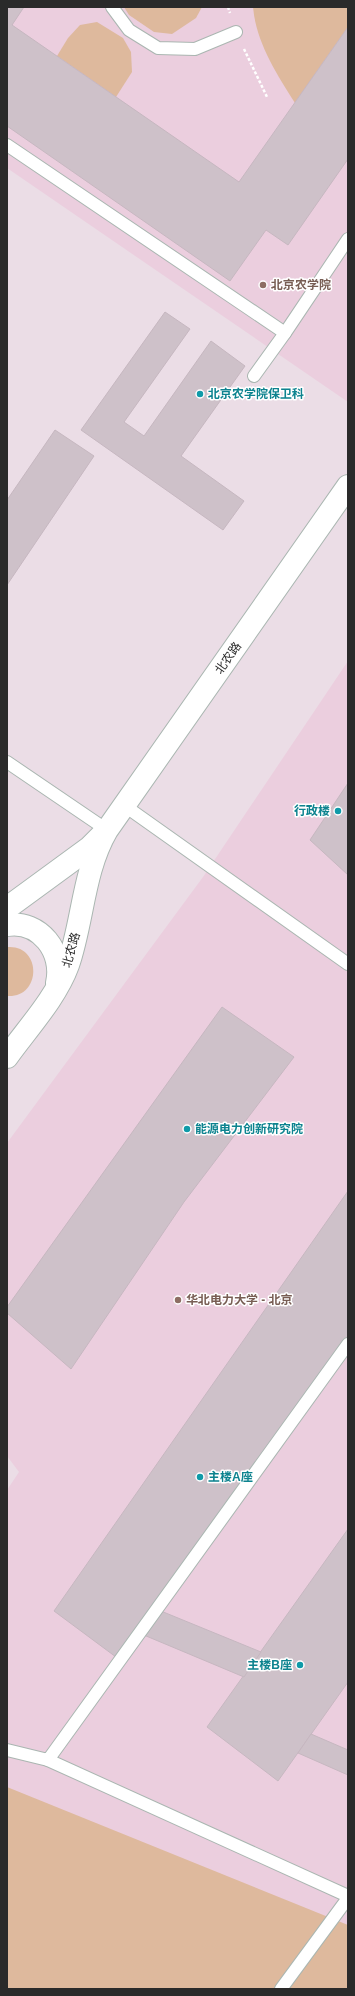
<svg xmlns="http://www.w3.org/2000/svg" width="355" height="1996" font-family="Helvetica,'Noto Sans SC',sans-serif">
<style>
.education{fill:#ebcede}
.green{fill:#deb99d}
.building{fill:#cec1c9;stroke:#c6b7c0}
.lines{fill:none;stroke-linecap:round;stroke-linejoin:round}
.lane-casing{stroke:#aab6b1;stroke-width:14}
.secondary-casing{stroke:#aab6b1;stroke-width:24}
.path{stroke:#fff;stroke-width:2.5;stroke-dasharray:3 2;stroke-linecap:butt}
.lane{stroke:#fff;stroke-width:12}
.secondary{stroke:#fff;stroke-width:22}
.education-dot{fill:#8d6e63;stroke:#fff;stroke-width:1.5}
.culture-dot{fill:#0f9aa8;stroke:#fff;stroke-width:1.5}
.labels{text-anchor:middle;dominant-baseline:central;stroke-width:3;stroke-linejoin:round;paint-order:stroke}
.education-label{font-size:12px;font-weight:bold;fill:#785e54;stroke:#fff;text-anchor:start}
.culture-label{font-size:12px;font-weight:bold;fill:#0d838f;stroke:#fff;text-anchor:start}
.street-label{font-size:12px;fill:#2a2a2a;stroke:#fff}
</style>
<rect width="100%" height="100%" fill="#ebdde6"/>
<g class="education">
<path d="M7,7H348V402L7,168Z"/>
<path d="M348,661V1989H7V1490L19,1472L7,1456V1143L203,877Z"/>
</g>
<g class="green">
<path d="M124,7H202L196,18L172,34L154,32L129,15Z"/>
<path d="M253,7H348V27L295,103C276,73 256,42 253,7Z"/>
<path d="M97,22L123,38L131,52L132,72L116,97L57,56L68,38L80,25Z"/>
<path d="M7,947C42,944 42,998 7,996Z"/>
<path d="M7,1787L348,1925V1989H7Z"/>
</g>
<g class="building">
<path d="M7,7H24L12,25L239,182L348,27V159L288,245L266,230L230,281L7,126Z"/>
<path d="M165,312L190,329L124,422L144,436L211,341L245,366L181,456L244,501L223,530L81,430Z"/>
<path d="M55,430L94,456L7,585V500Z"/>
<path d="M348,783V875L310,840Z"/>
<path d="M222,1007L294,1057L184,1202L71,1369L7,1313V1307Z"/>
<path d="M348,1191V1344L120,1660L54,1611Z"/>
<path d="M348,1529V1682L278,1781L207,1727Z"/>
<path d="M156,1609L261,1652L244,1677L139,1633Z"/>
<path d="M311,1734L348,1750V1775L298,1753Z"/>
</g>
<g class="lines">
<defs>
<g id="lane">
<path d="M112,7L129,30L158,48L195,49L236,32"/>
<path d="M7,145L285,333L348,239"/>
<path d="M254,376L285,333"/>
<path d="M7,762L107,830"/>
<path d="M125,806L348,964"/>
<path d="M7,1750L48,1760L348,1344"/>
<path d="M48,1760L348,1896"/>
<path d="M281,1989L348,1898"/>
</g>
<g id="secondary">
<path d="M7,908L89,848L102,835"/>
<path d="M7,925C40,920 64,952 57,983"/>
<path d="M7,1057C27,1029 56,998 68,965C83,922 83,871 107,830L348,486"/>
</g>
</defs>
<use href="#lane" class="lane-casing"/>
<use href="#secondary" class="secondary-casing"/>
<g class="path">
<path d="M228,7L230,13"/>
<path d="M244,49L267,97"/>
</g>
<use href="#lane" class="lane"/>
<use href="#secondary" class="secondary"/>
</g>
<g class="education-dot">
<circle cx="263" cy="285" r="4"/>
<circle cx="178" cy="1300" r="4"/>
</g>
<g class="culture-dot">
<circle cx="200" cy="394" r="4"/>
<circle cx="338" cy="811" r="4"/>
<circle cx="187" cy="1129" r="4"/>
<circle cx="200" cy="1477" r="4"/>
<circle cx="300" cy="1665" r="4"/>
</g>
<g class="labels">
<g class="education-label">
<text x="271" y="285">北京农学院</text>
<text x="186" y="1300">华北电力大学 - 北京</text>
</g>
<g class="culture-label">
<text x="208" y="394">北京农学院保卫科</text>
<text x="330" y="811" text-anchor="end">行政楼</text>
<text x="195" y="1129">能源电力创新研究院</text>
<text x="208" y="1477">主楼A座</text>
<text x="292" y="1665" text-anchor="end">主楼B座</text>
</g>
<g class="street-label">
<text transform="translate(228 658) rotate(-55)">北农路</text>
<text transform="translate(71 950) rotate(-74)">北农路</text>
</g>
</g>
<rect width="355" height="1996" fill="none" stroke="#2a2a2a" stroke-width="16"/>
</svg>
